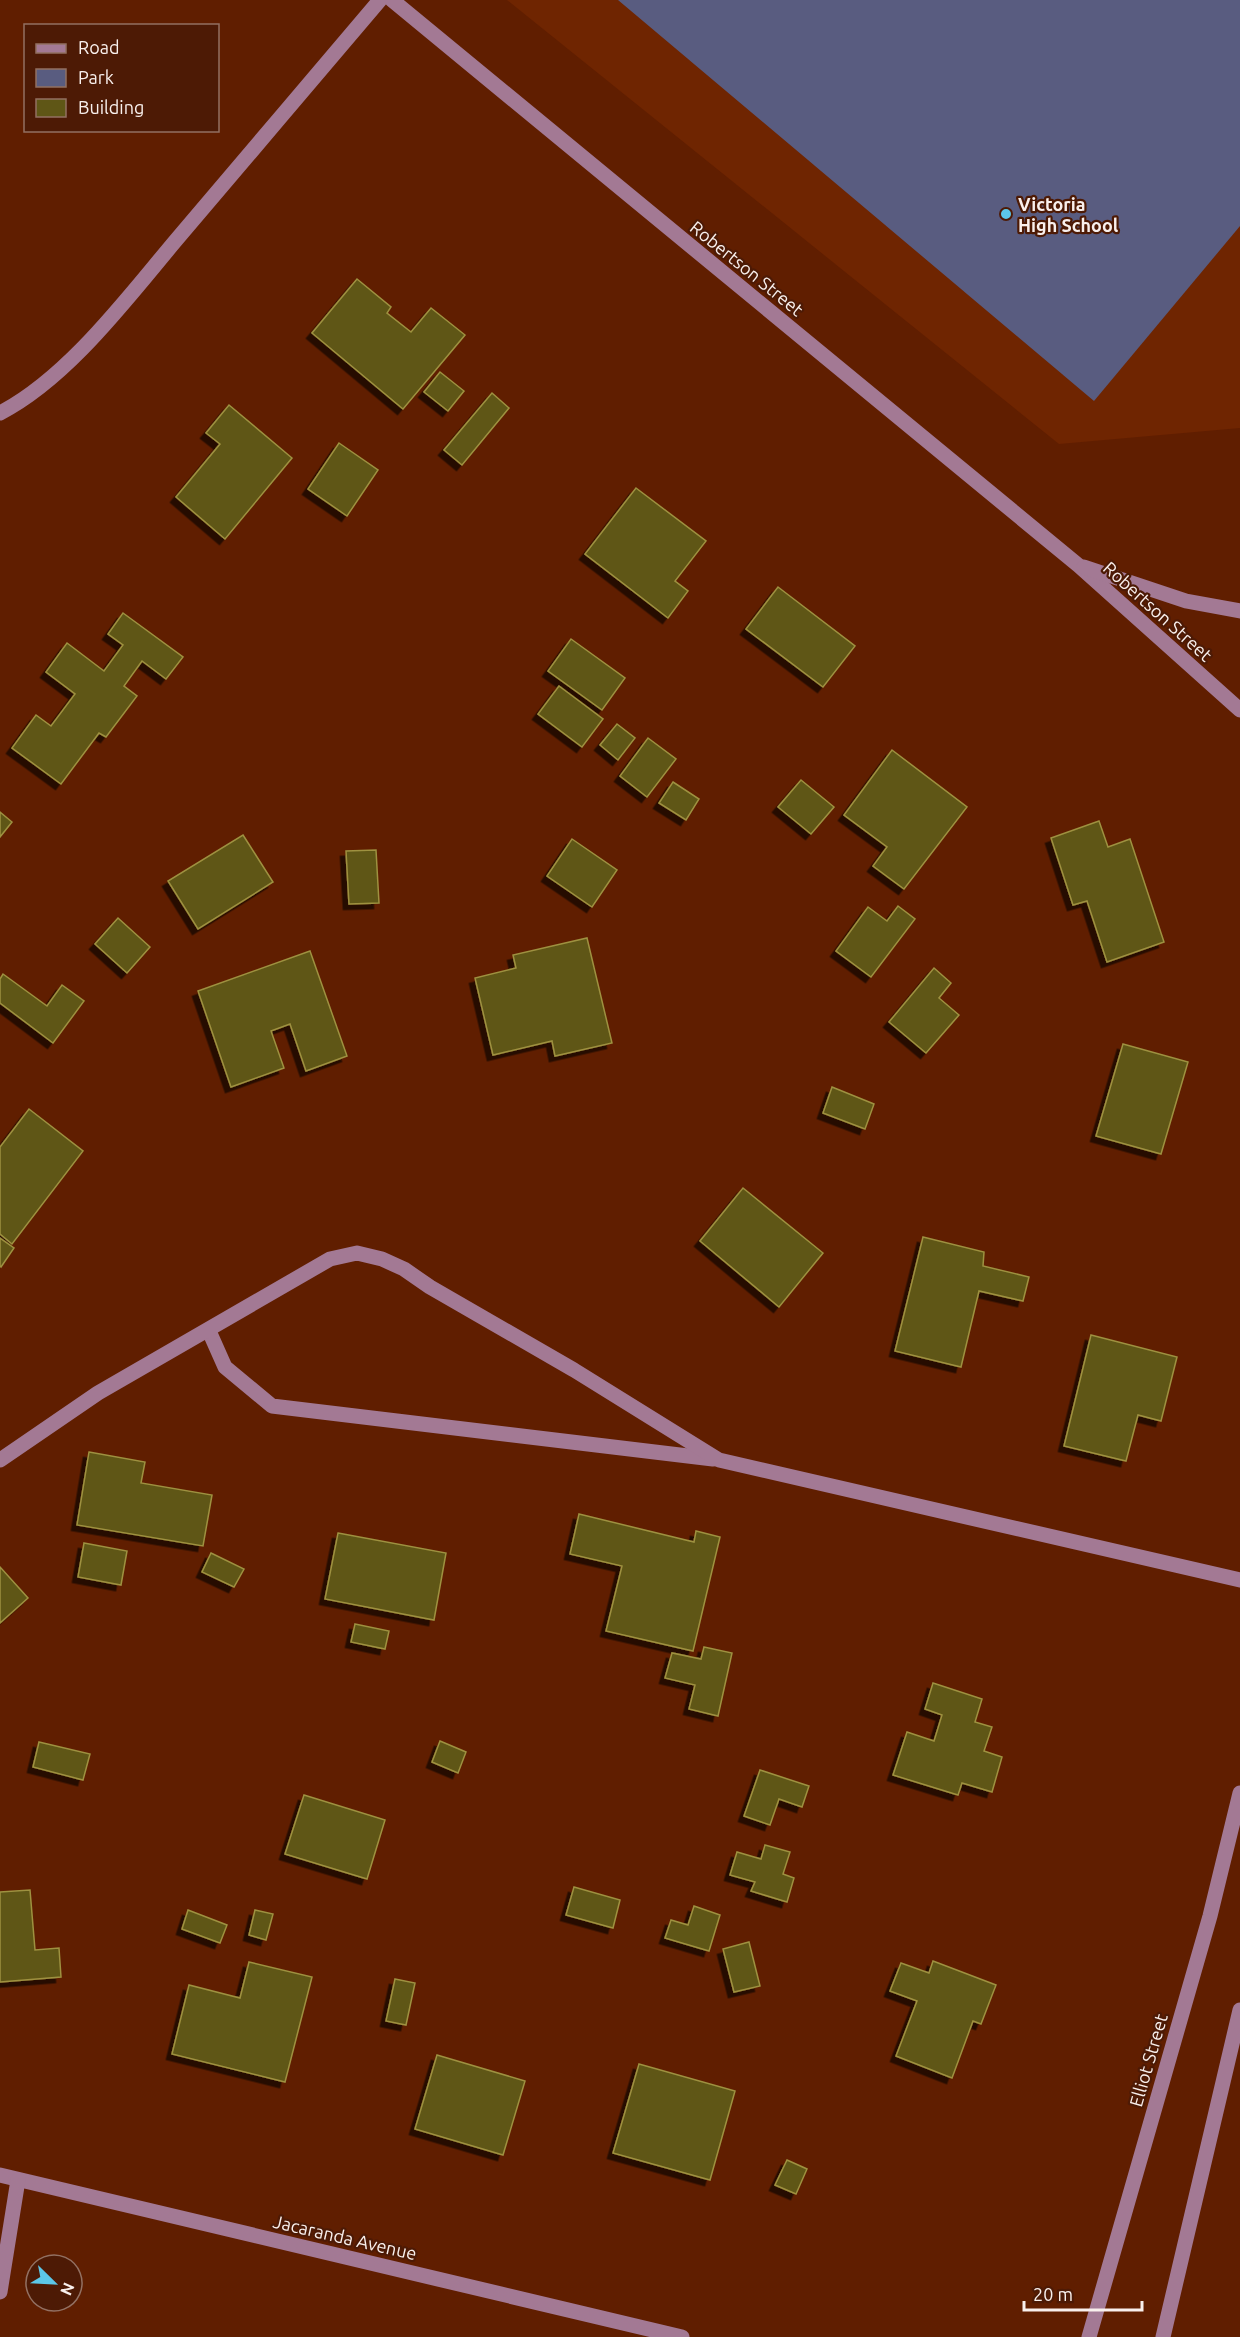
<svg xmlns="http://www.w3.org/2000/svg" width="1240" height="2337" font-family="Ubuntu,sans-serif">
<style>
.built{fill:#6f2501}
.green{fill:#595c80}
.building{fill:#5f5616;stroke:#9e9140;stroke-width:1.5;filter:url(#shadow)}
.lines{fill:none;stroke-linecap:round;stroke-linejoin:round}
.minor{stroke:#a37994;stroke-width:15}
.poi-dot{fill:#5cc7e8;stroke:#4d1a05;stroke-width:2}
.labels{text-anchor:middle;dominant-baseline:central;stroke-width:4.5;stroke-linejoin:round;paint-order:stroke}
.poi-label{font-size:18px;font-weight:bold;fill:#f9f0ed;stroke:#4d1a05;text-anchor:start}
.street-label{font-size:18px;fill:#f9f0ed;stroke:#4d1a05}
</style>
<defs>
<filter id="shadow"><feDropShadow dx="-5.5" dy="5.5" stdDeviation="0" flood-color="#0009"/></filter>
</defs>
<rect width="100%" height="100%" fill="#601e00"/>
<path class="built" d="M507,0H1240V428L1059,444Z"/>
<path class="green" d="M618,0H1240V226L1094,401Z"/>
<g class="building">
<path d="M357,279L391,307L387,313L411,332L431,308L465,335L403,409L312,333Z"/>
<path d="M440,372L464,391L448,411L424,392Z"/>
<path d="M492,393L509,408L462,465L444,450Z"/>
<path d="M229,405L292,458L225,539L176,497L220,444L206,433Z"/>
<path d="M339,443L378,470L347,516L308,489Z"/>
<path d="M636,488L706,541L675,581L688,591L668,618L585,554Z"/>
<path d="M778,587L855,646L823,687L746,629Z"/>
<path d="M123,613L183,657L166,679L142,661L124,686L137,696L106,737L99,733L61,784L12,748L36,715L51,726L75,694L46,672L67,643L104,671L123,645L108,634Z"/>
<path d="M571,639L625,678L602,710L548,671Z"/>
<path d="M559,686L603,719L582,747L538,714Z"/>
<path d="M617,724L635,738L618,760L600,745Z"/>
<path d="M648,738L676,759L647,797L620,776Z"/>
<path d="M892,750L967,807L904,889L873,866L887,847L844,815Z"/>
<path d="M801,780L834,807L811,834L778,807Z"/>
<path d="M673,782L699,799L686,820L659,803Z"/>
<path d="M0,812L12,822L0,837Z"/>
<path d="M1099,821L1108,847L1130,839L1164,942L1107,962L1087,901L1073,905L1051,838Z"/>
<path d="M243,835L273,882L198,929L168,881Z"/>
<path d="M572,839L617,870L592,907L547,876Z"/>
<path d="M376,850L379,903L349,904L346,851Z"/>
<path d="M898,906L915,919L871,977L836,951L868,907L887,921Z"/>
<path d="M118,918L150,947L127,973L95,944Z"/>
<path d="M587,938L612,1043L555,1056L552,1041L493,1055L475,978L516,968L513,955Z"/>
<path d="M310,951L347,1056L306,1071L290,1024L271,1031L284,1068L231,1087L198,991Z"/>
<path d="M934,968L951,983L939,998L959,1015L926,1053L889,1022Z"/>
<path d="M3,974L47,1006L62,985L84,1001L53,1043L0,1003V979Z"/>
<path d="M1123,1044L1188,1062L1161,1154L1096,1136Z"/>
<path d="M832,1087L874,1104L865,1129L823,1113Z"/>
<path d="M29,1109L83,1151L12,1244L0,1234V1147Z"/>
<path d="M743,1188L823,1253L779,1307L700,1241Z"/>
<path d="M923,1237L984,1252L983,1266L1029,1277L1023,1301L979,1291L961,1367L895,1351Z"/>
<path d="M0,1238L14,1248L1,1267L0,1266Z"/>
<path d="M1091,1335L1177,1357L1161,1421L1138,1415L1126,1461L1064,1446Z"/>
<path d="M89,1452L145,1462L141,1483L212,1495L203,1546L77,1525Z"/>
<path d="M579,1514L694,1542L696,1531L720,1537L693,1651L606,1631L622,1566L570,1554Z"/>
<path d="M338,1533L446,1553L434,1620L325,1599Z"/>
<path d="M84,1543L127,1551L121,1585L78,1577Z"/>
<path d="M211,1553L244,1569L234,1587L202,1572Z"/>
<path d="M0,1567L28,1598L0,1623Z"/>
<path d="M355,1624L389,1631L385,1649L351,1642Z"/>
<path d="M704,1647L732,1653L718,1716L689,1709L695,1685L665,1678L672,1653L701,1659Z"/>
<path d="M933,1683L982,1699L975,1722L992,1727L984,1751L1002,1757L992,1792L962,1783L958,1795L893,1775L907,1732L934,1741L942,1715L925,1709Z"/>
<path d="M440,1741L466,1752L458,1773L432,1762Z"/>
<path d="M39,1742L90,1754L83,1780L33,1767Z"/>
<path d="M760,1770L809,1786L802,1807L779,1799L770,1825L744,1816Z"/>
<path d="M304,1795L385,1820L367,1879L285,1854Z"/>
<path d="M765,1845L790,1852L783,1874L794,1878L787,1902L751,1891L755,1882L730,1875L737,1852L761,1859Z"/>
<path d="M574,1887L620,1900L613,1928L566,1915Z"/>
<path d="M30,1890L35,1950L59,1948L61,1977L0,1982V1892Z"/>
<path d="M694,1906L720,1915L709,1951L665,1938L671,1920L688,1925Z"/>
<path d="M188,1910L227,1925L220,1943L182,1929Z"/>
<path d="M255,1910L273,1914L266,1940L249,1935Z"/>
<path d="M749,1942L760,1986L734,1992L723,1949Z"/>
<path d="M933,1961L996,1985L981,2024L973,2021L952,2078L896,2056L917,2001L890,1991L901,1963L929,1973Z"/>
<path d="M249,1962L312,1977L285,2082L172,2054L189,1985L240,1998Z"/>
<path d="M395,1979L415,1983L406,2025L386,2021Z"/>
<path d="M437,2055L525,2081L503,2155L415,2129Z"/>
<path d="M639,2064L735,2091L710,2180L613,2153Z"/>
<path d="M787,2160L807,2169L796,2194L775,2185Z"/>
</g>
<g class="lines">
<g class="minor">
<path d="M392,0L1078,565L1240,710"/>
<path d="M0,413C68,378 128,297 177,239C245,159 312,80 380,0"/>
<path d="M1084,567L1186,601L1240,611"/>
<path d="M209,1331L225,1367L272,1406L713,1459"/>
<path d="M0,1460L98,1393L330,1259L357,1253L382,1259L404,1269L430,1287L574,1370L719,1460L1240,1580"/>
<path d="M0,2175L682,2337"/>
<path d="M0,2292L18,2180"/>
<path d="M1089,2337L1210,1916L1240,1793"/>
<path d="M1163,2337L1240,2010"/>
</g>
</g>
<circle class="poi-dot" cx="1006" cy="214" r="6"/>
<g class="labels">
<g class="poi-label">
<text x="1018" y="204">Victoria<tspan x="1018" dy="21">High School</tspan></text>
</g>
<g class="street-label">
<text transform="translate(747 268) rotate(39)">Robertson Street</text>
<text transform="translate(1158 611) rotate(42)">Robertson Street</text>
<text transform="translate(1148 2060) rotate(-74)">Elliot Street</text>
<text transform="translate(345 2237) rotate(13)">Jacaranda Avenue</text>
</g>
</g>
<rect x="24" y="24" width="195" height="108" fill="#4d1a05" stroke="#927062" stroke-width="1.5"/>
<rect x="36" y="44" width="30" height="9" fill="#a37994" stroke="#927062" stroke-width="1.5"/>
<text x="78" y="54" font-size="18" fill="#f9f0ed">Road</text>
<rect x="36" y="69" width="30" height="18" fill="#595c80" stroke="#927062" stroke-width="1.5"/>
<text x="78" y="84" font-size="18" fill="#f9f0ed">Park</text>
<rect x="36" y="99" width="30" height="18" fill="#5f5616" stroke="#927062" stroke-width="1.5"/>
<text x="78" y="114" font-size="18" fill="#f9f0ed">Building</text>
<g transform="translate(54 2283) rotate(114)"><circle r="28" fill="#4d1a05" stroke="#927062" stroke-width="1.5"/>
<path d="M0-4.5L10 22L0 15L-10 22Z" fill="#5cc7e8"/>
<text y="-9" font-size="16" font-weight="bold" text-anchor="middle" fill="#f9f0ed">N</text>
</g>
<path d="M1024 2301v9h118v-9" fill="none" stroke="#f9f0ed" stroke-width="3"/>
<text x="1033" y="2301" font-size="18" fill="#f9f0ed" stroke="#4d1a05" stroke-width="4.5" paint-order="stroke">20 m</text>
</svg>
